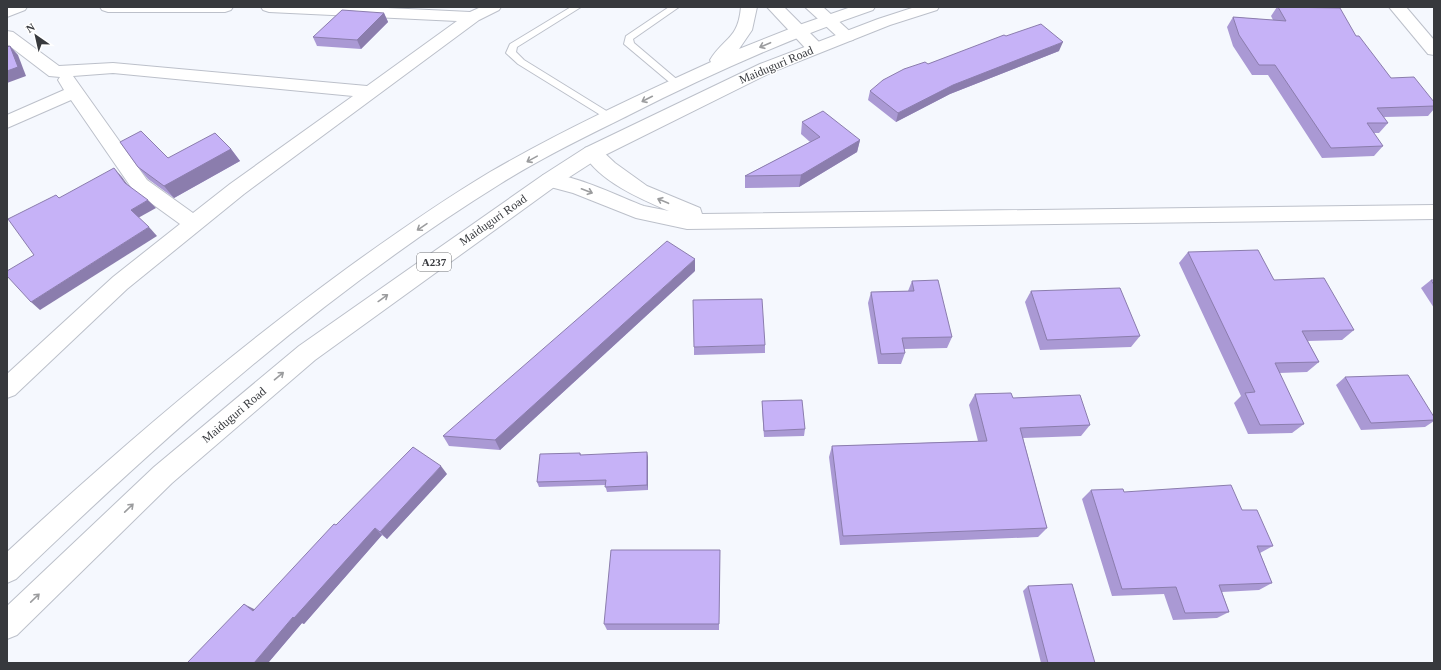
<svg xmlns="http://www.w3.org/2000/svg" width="1441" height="670" font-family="'Times New Roman',serif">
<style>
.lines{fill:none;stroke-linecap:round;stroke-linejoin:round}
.lane-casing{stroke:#bcc0ca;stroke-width:2}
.street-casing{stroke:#bcc0ca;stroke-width:2}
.primary-casing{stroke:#bcc0ca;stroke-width:2}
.highway-casing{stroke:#bcc0ca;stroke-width:2}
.lane{fill:#fff;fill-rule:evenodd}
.street{fill:#fff;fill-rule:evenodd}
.primary{fill:#fff;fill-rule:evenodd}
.highway{fill:#fff;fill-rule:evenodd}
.wall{fill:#aa99d4}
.shaded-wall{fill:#8b7dad}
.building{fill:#c6b2f7;stroke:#8b7dad}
.oneway{stroke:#9b9c9e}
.labels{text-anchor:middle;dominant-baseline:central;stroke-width:3;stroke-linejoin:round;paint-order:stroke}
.shield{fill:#fff;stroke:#737477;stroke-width:1}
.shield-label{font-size:11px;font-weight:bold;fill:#37393d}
.street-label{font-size:12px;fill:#37393d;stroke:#fff}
</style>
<rect width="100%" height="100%" fill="#f5f8fe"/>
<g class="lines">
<defs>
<g id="lane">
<path d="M571,7H581L517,47L516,52L524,60L613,115L615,117L613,119H607L518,64L506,53L510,44Z"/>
<path d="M669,7H679L633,39L634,43L680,82V86H674L624,44L626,36Z"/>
</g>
<g id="street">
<path d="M7,7H27L25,10L7,17Z"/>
<path d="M100,7H233L231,10L225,12H108L102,10Z"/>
<path d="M261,7H367L470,12L481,7H501L499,10L479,20L244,194L127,289L15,395L7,398V374L113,277L180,224L133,190L71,100L7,128V115L64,90L58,80L60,77L49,76L7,44V31L13,32L59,66L113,63L367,86L457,21L269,12L263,10ZM113,73L353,96L230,184L193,213L147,180L73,76Z"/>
<path d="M1389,7H1406L1434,40V55L1428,54Z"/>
<path d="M592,146L599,148L615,163L647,186L700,208L702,214L1434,205V219L687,229L636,218L573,193L543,185L540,180L543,175C564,169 622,198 644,206C652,208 661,209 669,211C640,199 599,181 583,153L585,148Z"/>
</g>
<g id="primary">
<path d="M767,7H784L821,44L823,48L821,52L815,53L809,52Z"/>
<path d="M805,7H823L855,36L853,40L847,41L841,40Z"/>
</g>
<g id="highway">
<path d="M741,7H757L752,30L739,49L802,24L851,7H875L873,10C788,39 708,75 629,115C585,137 541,158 500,184C323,294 166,435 16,579L7,583V552C115,452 227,356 346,269C393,235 440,202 490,172C561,131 636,96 711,62L710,60C724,37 738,40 741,7Z"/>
<path d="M915,7H939L937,10L890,25L772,72L599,158L557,185L315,360L172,483L17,635L7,639V606L154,467L299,346L543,175L585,148L760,64L878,19Z"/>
</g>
</defs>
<use href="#lane" class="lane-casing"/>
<use href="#street" class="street-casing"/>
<use href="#primary" class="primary-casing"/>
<use href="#highway" class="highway-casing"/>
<use href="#lane" class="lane"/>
<use href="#street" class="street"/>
<use href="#primary" class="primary"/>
<use href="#highway" class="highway"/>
</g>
<g class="wall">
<path d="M1277,7H1303L1356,36L1391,78L1434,102V109L1428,116L1384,117L1388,123L1379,133H1373L1383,146L1374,156L1322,158L1268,75H1252L1233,46L1227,27L1233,17L1273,20L1271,16Z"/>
<path d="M384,13L388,22L361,49L317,46L313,37Z"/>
<path d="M1006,36L1059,51L950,94L896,122L868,100L870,91L928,64Z"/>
<path d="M802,122L860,140L857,152L799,187L745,188V176L810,142L801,134Z"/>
<path d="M231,149L240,161L174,198L148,179L138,167L168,158Z"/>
<path d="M1188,252L1274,280L1354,330L1342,340L1308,341L1319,362L1307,372L1279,373L1304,424L1292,433L1248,434L1234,403L1241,396L1179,263Z"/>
<path d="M695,271L500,450L449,446L443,436Z"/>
<path d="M1431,280H1434V308L1421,288Z"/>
<path d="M912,281L952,337L947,348L904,349L905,353L901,364H878L868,303L871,292L908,291Z"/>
<path d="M1031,291L1140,336L1131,347L1040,350L1025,302Z"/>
<path d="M765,345V353L694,355V347Z"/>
<path d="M1345,377L1434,417V421L1425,427L1361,430L1336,385Z"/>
<path d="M975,394L1013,398L1090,425L1081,436L1023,438L1047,528L1038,537L840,545L829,457L832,446L978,441L969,405Z"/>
<path d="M762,401L805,429L804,436L764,437L762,408Z"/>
<path d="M580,453L581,455L648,457V490L607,492L605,485L539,487L537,482Z"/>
<path d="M447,474L387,539L382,535L304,624L302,623L268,663H187L255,610L336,525Z"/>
<path d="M1091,490L1124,492L1242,510L1273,546L1260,553L1272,583L1259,590L1222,592L1229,612L1217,618L1173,620L1164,594L1112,596L1082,499Z"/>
<path d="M720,550L719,630H607L604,624Z"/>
<path d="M1028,586L1095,663H1041L1023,591Z"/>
</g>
<g class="shaded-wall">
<path d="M384,13L388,22L361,49L357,40Z"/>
<path d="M1063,42L1059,51L950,94L896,122L898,113L953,85Z"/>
<path d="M10,46L18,55L26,76L7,83V71Z"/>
<path d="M860,140L857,152L799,187L801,175Z"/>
<path d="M231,149L240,161L174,198L164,186Z"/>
<path d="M114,168L122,177L132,191L125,183Z"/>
<path d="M148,200L156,208L138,218L131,210Z"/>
<path d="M149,227L157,236L40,310L31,302Z"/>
<path d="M695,259V271L500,450L495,440Z"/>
<path d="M647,452L648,457V490L647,485Z"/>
<path d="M441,466L447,474L387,539L380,532Z"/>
<path d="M375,528L382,535L304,624L302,623L268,663H254L293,617Z"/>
<path d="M244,604L254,609L263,617L253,611Z"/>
</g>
<g class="building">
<path d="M1278,7L1340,8L1356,36H1359L1391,78L1414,77L1434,102V106L1377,108L1388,123H1367L1383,146L1331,148L1275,65H1259L1239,35L1233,17L1286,21Z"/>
<path d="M342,10L384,13L357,40L313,37Z"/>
<path d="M1041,24L1063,42L953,85L898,113L870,91L883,80L904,69L925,62L928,64L1004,35L1006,36Z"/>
<path d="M10,46L18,67L7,71V47Z"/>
<path d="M823,111L860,140L801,175L745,176L820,137L802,122Z"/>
<path d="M141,131L168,158L215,133L231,149L164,186L138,167L120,142Z"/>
<path d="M114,168L125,183L148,200L131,210L149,227L31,302L7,276V271L34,255L8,219L56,195L59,198Z"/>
<path d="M667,241L695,259L495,440L443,436Z"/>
<path d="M1258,250L1274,280L1324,278L1354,330L1302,331L1319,362L1275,363L1304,424L1260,425L1245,393L1255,392L1188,252Z"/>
<path d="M938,280L952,337L902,338L905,353L881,354L871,292L914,291L912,281Z"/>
<path d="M1431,280H1434V285Z"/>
<path d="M1120,288L1140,336L1047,340L1031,291Z"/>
<path d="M762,299L765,345L694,347L693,300Z"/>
<path d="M1408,375L1434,417V420L1371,423L1345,377Z"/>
<path d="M1011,393L1013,398L1080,395L1090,425L1020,428L1047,528L843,536L832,446L987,441L975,394Z"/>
<path d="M802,400L805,429L764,431L762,401Z"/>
<path d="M413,447L441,466L380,532L375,528L294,618L293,617L254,663H187L244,604L253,611L334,524L336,525Z"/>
<path d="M647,452V485L605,487L606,480L537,482L540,454L580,453V455Z"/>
<path d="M1231,485L1242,510H1257L1273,546H1257L1272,583L1219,585L1229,612L1185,613L1176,587L1122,589L1091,490L1123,489L1124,492Z"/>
<path d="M611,550H720L719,624H604Z"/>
<path d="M1072,584L1095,663H1048L1028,586Z"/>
</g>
<defs><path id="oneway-shaft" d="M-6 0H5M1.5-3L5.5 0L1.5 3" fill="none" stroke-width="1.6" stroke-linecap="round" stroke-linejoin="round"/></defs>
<g class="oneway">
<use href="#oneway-shaft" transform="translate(765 45) rotate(157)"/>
<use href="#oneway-shaft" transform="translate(647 99) rotate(153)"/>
<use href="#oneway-shaft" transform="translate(532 159) rotate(151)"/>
<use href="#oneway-shaft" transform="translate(587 191) rotate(21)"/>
<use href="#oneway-shaft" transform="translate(663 201) rotate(-157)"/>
<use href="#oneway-shaft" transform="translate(422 227) rotate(146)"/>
<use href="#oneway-shaft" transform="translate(383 298) rotate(-36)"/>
<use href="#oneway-shaft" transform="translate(279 376) rotate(-40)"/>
<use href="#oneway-shaft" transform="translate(129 508) rotate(-44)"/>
<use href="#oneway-shaft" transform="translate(35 598) rotate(-44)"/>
</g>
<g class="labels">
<rect class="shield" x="417" y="253" width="34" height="18" rx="3"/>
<g class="shield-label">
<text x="434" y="262">A237</text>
</g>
<g class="street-label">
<text transform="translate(776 65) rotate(-23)">Maiduguri Road</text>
<text transform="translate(493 220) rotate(-35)">Maiduguri Road</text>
<text transform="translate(234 415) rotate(-40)">Maiduguri Road</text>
</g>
</g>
<rect width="1441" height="670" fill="none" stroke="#37393d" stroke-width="16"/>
<g transform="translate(36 36) rotate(326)" stroke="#ffffff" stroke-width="3" paint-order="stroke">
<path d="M0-3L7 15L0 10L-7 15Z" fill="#37393d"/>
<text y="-6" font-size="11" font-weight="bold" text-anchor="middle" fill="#37393d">N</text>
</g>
</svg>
